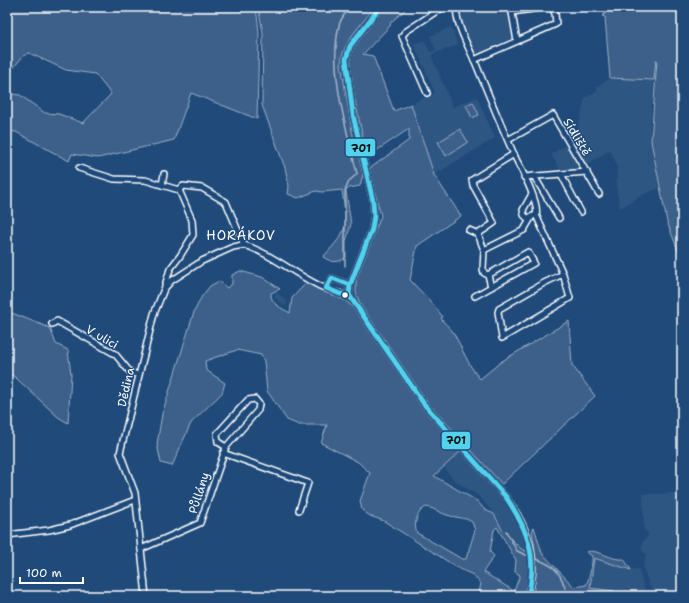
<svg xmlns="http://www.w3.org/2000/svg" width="689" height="603" font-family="'Shantell Sans',sans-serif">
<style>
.built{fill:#2e5683}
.green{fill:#3c618b;stroke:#9eb0c5;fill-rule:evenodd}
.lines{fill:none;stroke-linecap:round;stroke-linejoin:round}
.stream{stroke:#a3b5c8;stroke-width:1.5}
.minor-casing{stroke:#fff;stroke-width:8}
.minor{stroke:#1f4a7a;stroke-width:5}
.bus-1-casing{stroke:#1f4a7a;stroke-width:8}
.bus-1{stroke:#53d2ee;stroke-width:5}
.bus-dot{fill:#fff;stroke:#1f4a7a;stroke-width:1.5}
.labels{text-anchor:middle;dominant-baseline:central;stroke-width:3;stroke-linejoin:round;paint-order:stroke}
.street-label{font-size:12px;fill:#fff;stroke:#1f4a7a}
.neighbourhood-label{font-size:13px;letter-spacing:1px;fill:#fff;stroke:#1f4a7a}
.line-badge{stroke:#1f4a7a;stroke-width:1.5}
.pale-badge-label{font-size:11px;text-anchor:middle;font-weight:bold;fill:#111}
</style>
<rect width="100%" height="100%" fill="#1f4a7a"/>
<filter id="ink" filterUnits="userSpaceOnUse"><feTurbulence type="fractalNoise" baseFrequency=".025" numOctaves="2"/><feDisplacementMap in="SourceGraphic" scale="8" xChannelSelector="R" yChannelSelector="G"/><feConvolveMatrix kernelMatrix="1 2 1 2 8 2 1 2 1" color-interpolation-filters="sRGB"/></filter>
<g filter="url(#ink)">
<g class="built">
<path d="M457,7H509L511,30L514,35L513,38L476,54L473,52L461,24Z"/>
<path d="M451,27L458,45L431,55L453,107L477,97L495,138L434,175L411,104L435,93L414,44L424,40L430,52L436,50L430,36Z"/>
<path d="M610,78L654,80L650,128L659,188L644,194L620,208L617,192V165L610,150L575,172L562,173L551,154L575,140L585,98L598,90L596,87Z"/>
<path d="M277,293L288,302L285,306L274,297Z"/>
<path d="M461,451L515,515L523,530L529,553L520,548L503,531L497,517L479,496L454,480L446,471L445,467Z"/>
<path d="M682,493V596H663L650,587L643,567L646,554L642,551V543L648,536V532L644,531L643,494Z"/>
<path d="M594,557L632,570L638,568L645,591L644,594L590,588Z"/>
</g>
<g class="green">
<path d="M7,7H256L259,32L257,119L191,93L174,140L98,158L72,154L69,161L16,132L7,131V93L20,95L45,113L59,114L83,123L111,94L95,74L66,70L29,53L23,56L7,76Z"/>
<path d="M258,7H375C362,24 342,42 341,64L352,131L363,174L360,186L349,188L346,191L351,224L346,241V258C336,263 333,263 323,257C350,228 347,228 342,190L322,192L316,191L298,198L288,194L289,186L285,168L262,105L263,33Z"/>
<path d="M384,7H403L405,10L391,22L390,26L363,54L373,56L394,111L411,104L434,175L461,216L417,246L410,280L431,302L443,317L441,318C444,324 450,327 453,332C463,349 467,364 480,379L502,361L569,321L572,365L595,396L502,484L428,403L360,304L356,293V280L381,216L369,169L409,140V129L367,157L348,67L351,51Z"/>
<path d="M605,7H682V261L667,222L651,141L657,60H656L654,80L610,78L605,17L602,16L605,14Z"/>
<path d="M473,102L479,115L472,118L466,105Z"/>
<path d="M460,129L468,142L446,156L438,142Z"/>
<path d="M240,271L262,277L280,289L271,293C270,304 282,308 290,313L292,298L307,282L341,299L342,298L356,310L415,396L461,451L434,476L477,501L485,510L494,514L503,531L520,548L529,553L535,550L532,531L534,527L542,553L574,587L586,585C589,580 593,561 592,556L586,552C598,548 611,561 624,559L631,570L594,558L590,588L614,591L587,593L572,596H533L535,579L529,578L523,596H478L481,584L473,575L458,568L384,521L370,516L362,510L360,501L370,473L358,462L321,443L327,425H299L287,420L267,391L264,361L261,355L237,350L205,361L206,370L225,383L222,393L191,423L172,466L161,463L157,444L162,414L194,312L202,296L210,286L219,281L227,288L232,284V275ZM426,507C434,508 440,513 447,515C456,518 465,517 472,522L475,530L466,559H462L417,533C413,525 417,511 426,507ZM497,527L516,560L515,572L520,575L514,591L483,572L494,556L490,552L494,530Z"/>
<path d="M7,311L50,328L56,344L68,350L71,375L68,423L58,417L15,377L7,372Z"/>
</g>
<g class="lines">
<g class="stream">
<path d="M345,266V191L349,181L357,174C347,130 328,70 339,26C340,19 346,13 349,7"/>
<path d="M506,531L517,551C544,564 560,560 567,596"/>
</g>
<defs>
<g id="minor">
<path d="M456,7C457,28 468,45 476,64C489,96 502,128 516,159C522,171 540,204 536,215L527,218L524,215L523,210L532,194"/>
<path d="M511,7L517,41"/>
<path d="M512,12L547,7"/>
<path d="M474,60L556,24L555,13L551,7"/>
<path d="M427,93L402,36L405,32L443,7"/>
<path d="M508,140L553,115L599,194"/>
<path d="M514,154L472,180L473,185L494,223L478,234L484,250L524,230L531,218"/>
<path d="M79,168L114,179L145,180L179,190L192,220L193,235L180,256L170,269L165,286"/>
<path d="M561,174L581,212"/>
<path d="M534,176L559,218"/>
<path d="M524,177L587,172"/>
<path d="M162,185L164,174"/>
<path d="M179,190L183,186L202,188L226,202L244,245"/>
<path d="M536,215L563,274L570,298L502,338L498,312L499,309L544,283L563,274"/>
<path d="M469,230L478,234"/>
<path d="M488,275L491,287"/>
<path d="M326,288L332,278L350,285"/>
<path d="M349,295L424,404L506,497C528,527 540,559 528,596"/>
<path d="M349,295L350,285L372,229L374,216L373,201L353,115L346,59L350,46L380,7"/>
<path d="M475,296L534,263L528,252L488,275L484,273L483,269L484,250"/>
<path d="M52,324L57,321L115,354L130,372L138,375"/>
<path d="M223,453L308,483L299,510"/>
<path d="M7,535L49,530L70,525L135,500"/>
<path d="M141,549L200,523L226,447L258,410L259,404L255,399L248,400L217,434L218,442L226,447"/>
<path d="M146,596L135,493L120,453L154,314L164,289L171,281L202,261L233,247L244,245C278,255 314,292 349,295"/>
</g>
</defs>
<use href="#minor" class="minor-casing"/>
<use href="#minor" class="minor"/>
<defs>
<g id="bus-1">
<path d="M349,295L424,404L506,497C528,530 538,557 528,596"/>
<path d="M349,295L350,285L372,229L374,216L373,201L353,115L346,59L350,46L380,7"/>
<path d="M349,295L340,294L326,288L332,278L350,285"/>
</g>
</defs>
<use href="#bus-1" class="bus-1-casing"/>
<use href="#bus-1" class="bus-1"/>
</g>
</g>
<circle class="bus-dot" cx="345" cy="295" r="3.5"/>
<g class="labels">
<g class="street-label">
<text transform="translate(577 137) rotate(59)">Sídliště</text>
<text transform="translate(102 337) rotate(30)">V ulici</text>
<text transform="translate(126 387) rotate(-77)">Dědina</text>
<text transform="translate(199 493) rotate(-72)">Půllány</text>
</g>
<g class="neighbourhood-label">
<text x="241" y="235">HORÁKOV</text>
</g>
</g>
<g class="line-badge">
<rect x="345" y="138" width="31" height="19" rx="4" fill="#53d2ee"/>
<rect x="441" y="431" width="30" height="19" rx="4" fill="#53d2ee"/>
</g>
<g class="pale-badge-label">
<text x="361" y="152">701</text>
<text x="456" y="444">701</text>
</g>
<rect width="689" height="603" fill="none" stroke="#1f4a7a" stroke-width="24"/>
<rect x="12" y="12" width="665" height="579" fill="none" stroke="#fff" stroke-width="1.5" filter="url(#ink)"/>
<path d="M20 577v6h63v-6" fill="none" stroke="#ffffff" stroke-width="2"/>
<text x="26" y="577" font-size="12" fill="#ffffff" stroke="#1f4a7a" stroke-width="3" paint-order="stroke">100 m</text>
</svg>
